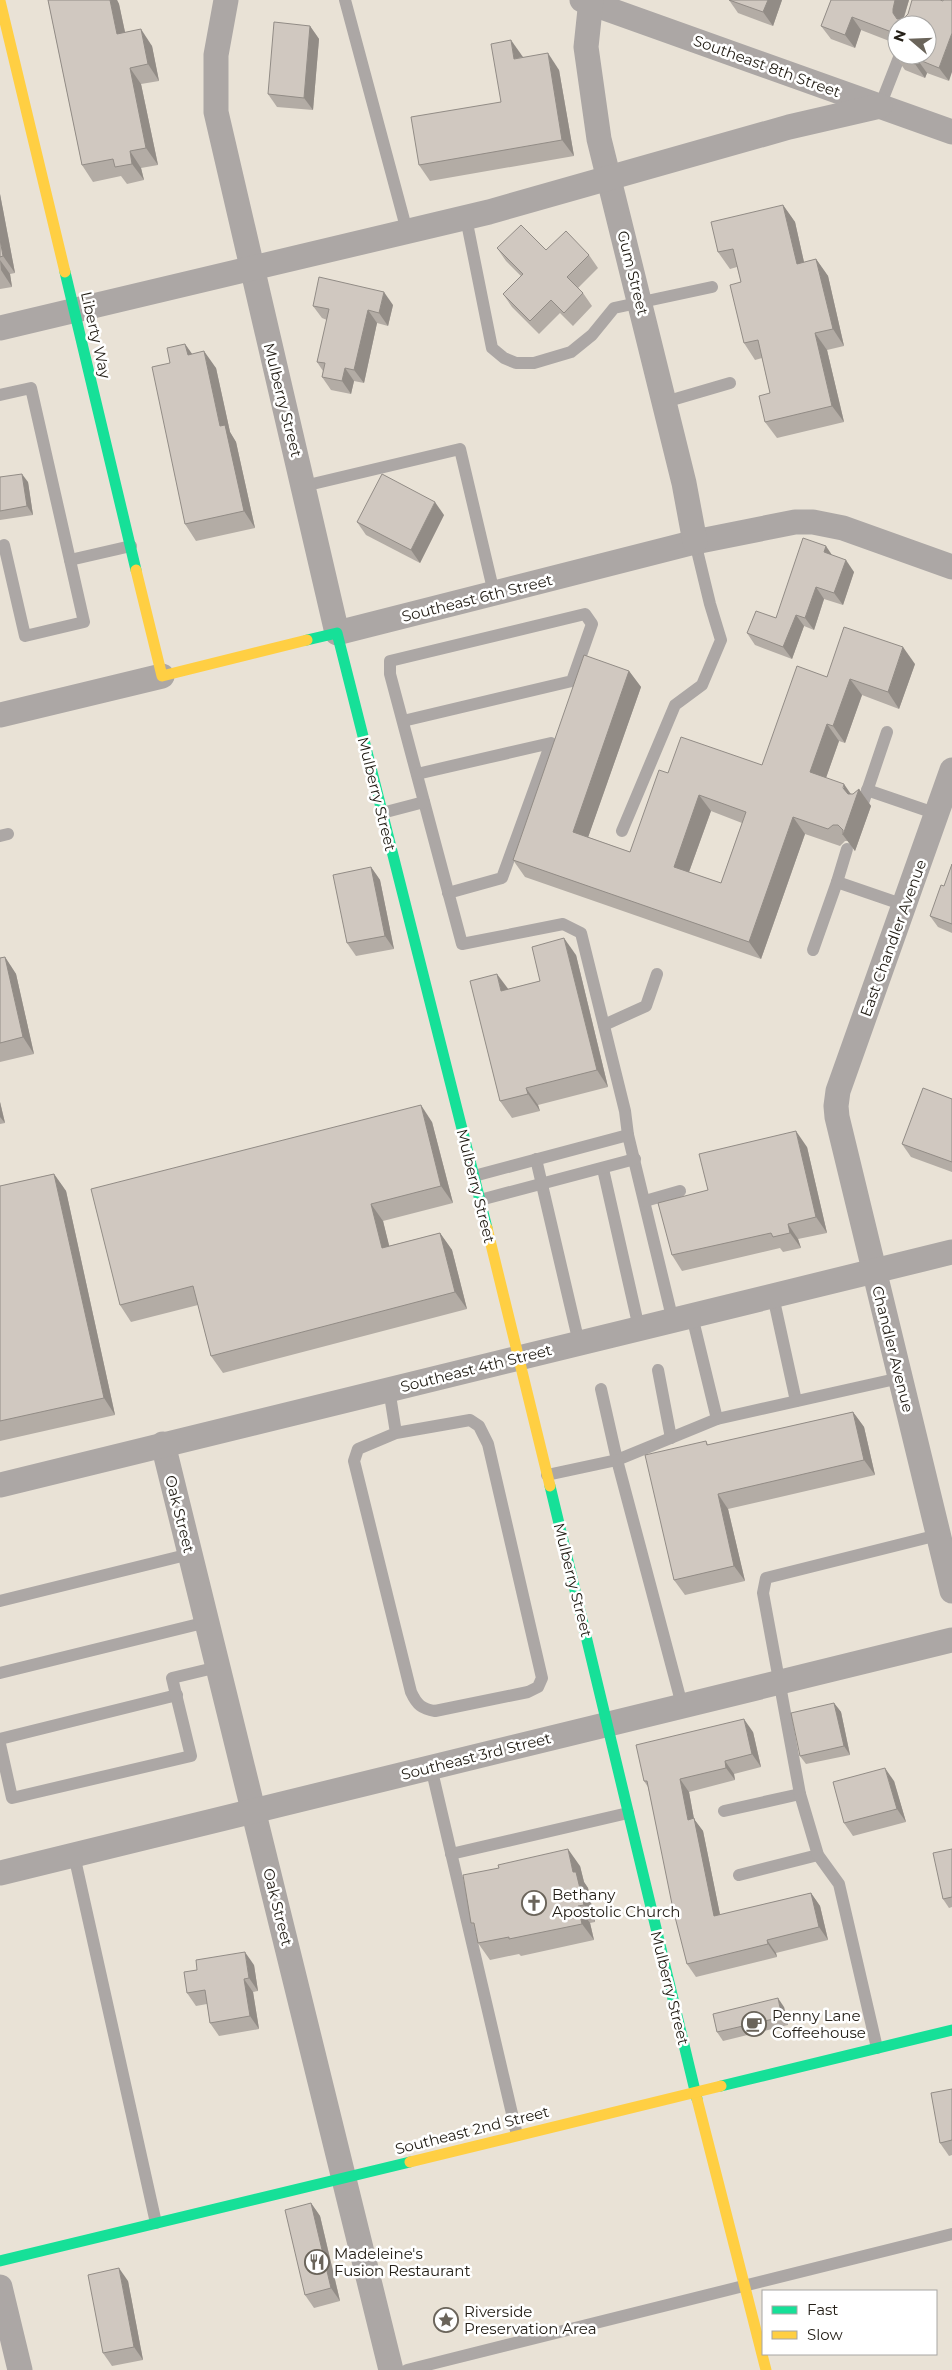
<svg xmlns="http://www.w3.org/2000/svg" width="952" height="2370" font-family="Montserrat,sans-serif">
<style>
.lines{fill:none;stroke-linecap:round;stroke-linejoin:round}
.lane{stroke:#aca7a5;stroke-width:12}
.street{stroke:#aca7a5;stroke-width:25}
.fast{stroke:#16e098;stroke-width:11}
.slow{stroke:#ffcf43;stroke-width:11}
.wall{fill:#b3aca5;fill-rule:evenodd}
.shaded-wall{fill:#928c86}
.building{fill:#d0c8c0;stroke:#928c86;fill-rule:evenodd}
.labels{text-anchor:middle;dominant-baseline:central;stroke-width:5;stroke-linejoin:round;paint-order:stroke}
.street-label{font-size:15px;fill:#252018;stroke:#fff}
.poi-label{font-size:15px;fill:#252018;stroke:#fff;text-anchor:start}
</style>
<rect width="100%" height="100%" fill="#e9e2d6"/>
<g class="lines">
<g class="lane">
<path d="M345,0L407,231"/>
<path d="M880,106L900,55"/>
<path d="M466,218L492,348L504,358L516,363H534L571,352L592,335L614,308L712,287"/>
<path d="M0,395L31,388L84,622L25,636L4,545"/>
<path d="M665,402L730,383"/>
<path d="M304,486L460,449L494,593"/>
<path d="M70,560L131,546"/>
<path d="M403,721L572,681L592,624L585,614L390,661V674L462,944L563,924L581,933L625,1111L628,1135"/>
<path d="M417,774L551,743L502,878L448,893"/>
<path d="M867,790L937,814"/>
<path d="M863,803L887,732"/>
<path d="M382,813L424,802"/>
<path d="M622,831L675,705L702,685L721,640L710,604L695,542"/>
<path d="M0,836L8,834"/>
<path d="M837,882L847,849"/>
<path d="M813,950L837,882L904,905"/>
<path d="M604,1025L646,1006L657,974"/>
<path d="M536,1159L579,1343"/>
<path d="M603,1169L639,1328"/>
<path d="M474,1176L628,1135L673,1321"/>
<path d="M480,1200L635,1159"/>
<path d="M645,1201L680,1191"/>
<path d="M773,1296L796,1401"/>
<path d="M692,1316L717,1419"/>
<path d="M658,1370L671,1438"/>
<path d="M389,1389L396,1433L470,1420L479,1426L488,1444L542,1678L538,1687L528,1692L435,1711C422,1709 417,1705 411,1692L354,1461L358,1449L396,1433"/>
<path d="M601,1389L617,1460L717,1419L900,1378"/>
<path d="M547,1475L617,1460L682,1705"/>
<path d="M0,1601L190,1554"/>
<path d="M0,1673L207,1622"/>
<path d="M0,1739L177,1695"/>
<path d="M0,1744L12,1798L191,1756L172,1678L218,1667"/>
<path d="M431,1767L517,2135"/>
<path d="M724,1811L800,1794"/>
<path d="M451,1854L628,1813"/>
<path d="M74,1855L156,2223"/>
<path d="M739,1875L818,1855"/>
<path d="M877,2048L839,1884L818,1855L800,1794L763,1593L766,1578L938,1535"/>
<path d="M407,2370L952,2234"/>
</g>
<g class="street">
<path d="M226,0L216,55V112L337,633L695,542L795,522H813L843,528L952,567"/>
<path d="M582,0L952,132"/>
<path d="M591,0L586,47L599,139L684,483L695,542"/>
<path d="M0,328L489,212L789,127L880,106"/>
<path d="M0,715L162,676"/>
<path d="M952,770L838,1091L836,1106L837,1117L952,1591"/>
<path d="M163,1444L391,2370"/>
<path d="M0,1485L952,1252"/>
<path d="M0,1873L952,1640"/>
<path d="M0,2287L20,2370"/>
</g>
<g class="fast">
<path d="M65,272L136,570"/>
<path d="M307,640L337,633L487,1228"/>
<path d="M550,1486L697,2099"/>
<path d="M721,2086L952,2030"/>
<path d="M0,2261L410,2162"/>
</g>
<g class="slow">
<path d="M0,1L65,272"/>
<path d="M136,570L162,676L307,640"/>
<path d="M487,1228L550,1486"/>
<path d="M697,2099L766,2370"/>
<path d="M410,2162L721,2086"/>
</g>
</g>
<g class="wall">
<path d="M48,0H117L119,4L125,32L152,46L159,81L141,84L158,165L141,168L144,180L127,184L121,176L93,182L82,165Z"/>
<path d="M729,0H782L773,26L738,13Z"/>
<path d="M831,0H909L904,18L908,14L949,81L927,73L925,78L905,70L895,56L927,55L897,25V44L861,30L855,48L831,39L821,26Z"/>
<path d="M310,26L319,39L313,110L277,107L268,94Z"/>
<path d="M523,57L559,70L574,156L430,181L419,165L501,102Z"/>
<path d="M0,194L15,273L10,274L12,287L0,289Z"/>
<path d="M783,205L795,222L804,262L816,259L828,276L844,346L827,350L844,422L777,438L765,422L770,393L762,358L755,360L744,343L741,282L737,267L730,269L718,252Z"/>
<path d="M497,248L546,250L589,255L598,268L578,288L583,293L592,306L573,326L560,313L539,334L512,307L503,294L521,276L506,261Z"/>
<path d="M393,305L388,326L377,323L364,383L354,381L351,394L331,390L322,377L323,371L317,362L327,320L322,318L313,306Z"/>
<path d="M185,344L192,354L216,368L230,432L236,442L255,528L196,541L185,524L170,363Z"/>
<path d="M0,477L28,482L33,515L0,520Z"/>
<path d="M444,515L420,563L366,535L357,522Z"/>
<path d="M833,555L854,572L843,605L824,599L814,630L804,626L792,659L755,645L747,633L776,618Z"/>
<path d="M915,664L899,709L862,695L845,743L839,741L826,778L851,794H853L859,789L871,806L855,851L848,841H845L840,846L805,834L761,959L525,877L513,860L629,671L641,687L588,837L630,852L668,773L762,765L827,677ZM711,811L742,823L721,883L689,872Z"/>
<path d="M952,864V933L938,927L930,916L944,886Z"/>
<path d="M371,867L380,880L394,949L356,956L347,943Z"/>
<path d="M576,955L608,1087L538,1105L540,1111L512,1118L500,1101L508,989L540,981Z"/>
<path d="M5,957L16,974L34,1054L0,1062V958Z"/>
<path d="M952,1099V1172L911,1157L902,1144Z"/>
<path d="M0,1102L5,1123L0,1124Z"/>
<path d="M432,1122L453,1203L383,1221L389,1246L440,1233L452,1250L467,1309L223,1373L211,1356L198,1305L131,1322L120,1305Z"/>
<path d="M807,1147L827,1233L798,1239L801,1248L783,1252L780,1248L682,1271L672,1255L708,1190Z"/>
<path d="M54,1174L66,1191L115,1415L0,1441V1186Z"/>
<path d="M853,1412L864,1427L875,1475L728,1509L745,1581L685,1595L674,1580L706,1441L708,1445Z"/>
<path d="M834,1703L841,1712L850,1755L806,1764L800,1756Z"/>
<path d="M753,1732L761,1767L734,1774L735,1780L689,1792L694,1819L703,1831L720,1915L811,1893L820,1906L828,1940L776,1953L777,1957L696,1977L687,1964L648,1787L644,1781Z"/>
<path d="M894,1781L906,1822L853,1836L844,1823Z"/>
<path d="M952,1849V1907L949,1908L943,1899Z"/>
<path d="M580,1866L584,1882L588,1888L595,1922L590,1923L594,1940L521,1956L519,1954L490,1960L478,1943L476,1930L471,1923Z"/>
<path d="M254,1965L258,1991L253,1992L259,2029L219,2036L210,2023L207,2004L196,2006L187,1993Z"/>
<path d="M784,2007L788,2025L723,2041L717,2032Z"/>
<path d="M952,2089V2155L949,2156L940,2143Z"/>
<path d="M311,2203L320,2216L340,2301L314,2308L305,2295Z"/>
<path d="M128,2281L143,2360L112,2366L103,2353Z"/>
</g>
<g class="shaded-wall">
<path d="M110,0H117L119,4L129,51L117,34Z"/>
<path d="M768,0H782L773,26L763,12Z"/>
<path d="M895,0H909L902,23V25L893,13V9Z"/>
<path d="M852,17L861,30L855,48L845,35Z"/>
<path d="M310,26L319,39L313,110L304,98Z"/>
<path d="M141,29L152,46L159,81L148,64Z"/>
<path d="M952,33V72L949,81L939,68Z"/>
<path d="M511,40L523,57L514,59Z"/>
<path d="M548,53L559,70L574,156L562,140Z"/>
<path d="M917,59L927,73L925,78L915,64Z"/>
<path d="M130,68L141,84L158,165L146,148Z"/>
<path d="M130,151L141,168L144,180L132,164Z"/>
<path d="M0,194L15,273L3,256L0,239Z"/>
<path d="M783,205L795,222L808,280L797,264Z"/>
<path d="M816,259L828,276L844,346L833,329Z"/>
<path d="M0,260L10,274L12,287L1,270Z"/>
<path d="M384,292L393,305L388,326L379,313Z"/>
<path d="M368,310L377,323L364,383L354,370Z"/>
<path d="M815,333L827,350L844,422L832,406Z"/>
<path d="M185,344L197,361L188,355Z"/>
<path d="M204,351L216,368L230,432L236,442L255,528L244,511L220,426Z"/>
<path d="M345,368L354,381L351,394L342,381Z"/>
<path d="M22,474L28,482L33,515L27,506Z"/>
<path d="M435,502L444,515L420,563L411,550Z"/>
<path d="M826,546L834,558L824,552Z"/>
<path d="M846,560L854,572L843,605L834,593Z"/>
<path d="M816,587L824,599L814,630L805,618Z"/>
<path d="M796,615L804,626L792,659L783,647Z"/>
<path d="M903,647L915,664L899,709L888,692Z"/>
<path d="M629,671L641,687L584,849L573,832Z"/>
<path d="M850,679L862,695L845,743L833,726Z"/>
<path d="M827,724L839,741L822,789L810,772Z"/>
<path d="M844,784L855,800L859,789L871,806L855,851L843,835Z"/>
<path d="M699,795L711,811L685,883L674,867Z"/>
<path d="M793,817L805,834L761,959L749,942Z"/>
<path d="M371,867L380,880L394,949L385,936Z"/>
<path d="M564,938L576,955L608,1087L597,1070Z"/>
<path d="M5,957L16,974L34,1054L23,1037Z"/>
<path d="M497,974L509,990L501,991Z"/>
<path d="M526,1088L538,1105L540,1111L528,1094Z"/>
<path d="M0,1102L5,1123L0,1117Z"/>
<path d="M421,1105L432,1122L453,1203L441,1186Z"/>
<path d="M796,1131L807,1147L827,1233L816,1217Z"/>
<path d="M54,1174L66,1191L115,1415L104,1398Z"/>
<path d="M371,1204L383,1221L394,1265L382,1248Z"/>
<path d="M788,1224L798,1239L801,1248L790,1233Z"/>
<path d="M440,1233L452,1250L467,1309L455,1292Z"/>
<path d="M853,1412L864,1427L875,1475L864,1460Z"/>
<path d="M718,1494L728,1509L745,1581L734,1566Z"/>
<path d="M834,1703L841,1712L850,1755L844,1746Z"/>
<path d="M744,1719L753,1732L761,1767L752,1754Z"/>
<path d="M725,1761L734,1774L735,1780L726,1768Z"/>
<path d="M885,1768L894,1781L906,1822L897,1809Z"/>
<path d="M680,1779L689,1792L694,1819L703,1831L723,1929L714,1916L688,1820Z"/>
<path d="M568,1849L580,1866L584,1882L588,1888L595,1922L584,1905L573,1872Z"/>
<path d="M811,1893L820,1906L828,1940L819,1927Z"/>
<path d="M578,1906L590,1923L594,1940L582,1924Z"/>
<path d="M767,1940L776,1953L777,1957L768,1944Z"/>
<path d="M245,1952L254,1965L258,1991L249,1978Z"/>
<path d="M244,1979L253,1992L259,2029L250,2016Z"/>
<path d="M778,1998L784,2007L788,2025L782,2017Z"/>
<path d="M311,2203L320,2216L340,2301L331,2288Z"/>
<path d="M119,2268L128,2281L143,2360L134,2347Z"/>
</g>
<g class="building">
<path d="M48,0H110L117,34L141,29L148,64L130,68L146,148L130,151L132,164L115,167L113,159L82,165Z"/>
<path d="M729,0H768L763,12Z"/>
<path d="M831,0H895L893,9V13L897,19H903L908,14L912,0H940L943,1V0H952V33L939,68L917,59L915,64L895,56L897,51V55H927V25H897V34L852,17L845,35L821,26Z"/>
<path d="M274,22L310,26L304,98L268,94Z"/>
<path d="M511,40L514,59L548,53L562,140L419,165L411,117L501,102L491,44Z"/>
<path d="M783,205L797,264L816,259L833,329L815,333L832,406L765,422L759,396L770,393L758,340L744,343L730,285L741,282L733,249L718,252L711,222Z"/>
<path d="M521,225L546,250L566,231L589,255L567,277L583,293L564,313L551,300L530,321L503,294L523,274L497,248Z"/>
<path d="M0,239L3,256L0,257Z"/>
<path d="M319,277L384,292L379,313L368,310L354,370L345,368L342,381L322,377L325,363L317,362L329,309L313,306Z"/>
<path d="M185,344L188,355L204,351L220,426L225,425L244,511L185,524L152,367L170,363L167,348Z"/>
<path d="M22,474L27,506L0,511V477Z"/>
<path d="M382,474L435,502L411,550L357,522Z"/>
<path d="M803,538L826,546L824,552L846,560L834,593L816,587L805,618L796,615L783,647L747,633L756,611L776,618Z"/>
<path d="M844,627L903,647L888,692L850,679L833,726L827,724L810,772L844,784L843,788L848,794H853L859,789L843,835V830L838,825H833L828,829L793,817L749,942L513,860L584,655L629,671L573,832L630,852L659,770L668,773L681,737L762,765L797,666L827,677ZM699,795L746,812L721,883L674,867Z"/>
<path d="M952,864V924L930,916L941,885L944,886Z"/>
<path d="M371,867L385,936L347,943L333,875Z"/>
<path d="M564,938L597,1070L526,1088L528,1094L500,1101L470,981L497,974L501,991L540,981L532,947Z"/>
<path d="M5,957L23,1037L0,1043V958Z"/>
<path d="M923,1088L952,1099V1162L902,1144Z"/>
<path d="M421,1105L441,1186L371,1204L382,1248L440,1233L455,1292L211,1356L193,1286L120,1305L91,1189Z"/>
<path d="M796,1131L816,1217L788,1224L790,1233L773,1237L771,1233L672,1255L658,1203L708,1190L699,1154Z"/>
<path d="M54,1174L104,1398L0,1421V1186Z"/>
<path d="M853,1412L864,1460L718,1494L734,1566L674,1580L645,1455L706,1441L707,1445Z"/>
<path d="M834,1703L844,1746L800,1756L791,1713Z"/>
<path d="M744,1719L752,1754L725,1761L726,1768L680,1779L688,1820L694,1818L714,1916L811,1893L819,1927L767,1940L768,1944L687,1964L673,1909L647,1781H644L636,1745Z"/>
<path d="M885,1768L897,1809L844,1823L833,1782Z"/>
<path d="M568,1849L573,1872H576L584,1905L578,1906L582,1924L509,1939V1937L478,1943L474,1923H471L463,1875L499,1868L498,1865Z"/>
<path d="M952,1849V1897L943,1899L933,1853Z"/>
<path d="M245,1952L249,1978L244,1979L250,2016L210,2023L205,1990L187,1993L184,1972L197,1970L196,1960Z"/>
<path d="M778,1998L782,2017L717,2032L713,2014Z"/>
<path d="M952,2089V2140L940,2143L931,2093Z"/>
<path d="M311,2203L331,2288L305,2295L285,2210Z"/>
<path d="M119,2268L134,2347L103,2353L88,2275Z"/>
</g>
<defs>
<symbol id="church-ring" viewBox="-11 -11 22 22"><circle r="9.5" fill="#fff" stroke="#6a645a" stroke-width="1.5"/><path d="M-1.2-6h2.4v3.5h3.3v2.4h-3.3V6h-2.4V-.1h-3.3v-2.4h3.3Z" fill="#6a645a"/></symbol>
<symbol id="cafe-ring" viewBox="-11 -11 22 22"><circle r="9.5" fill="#fff" stroke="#6a645a" stroke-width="1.5"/><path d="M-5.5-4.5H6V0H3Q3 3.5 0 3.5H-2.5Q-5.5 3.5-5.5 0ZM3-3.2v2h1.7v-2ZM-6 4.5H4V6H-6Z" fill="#6a645a"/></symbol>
<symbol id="restaurant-ring" viewBox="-11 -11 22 22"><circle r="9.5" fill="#fff" stroke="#6a645a" stroke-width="1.5"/><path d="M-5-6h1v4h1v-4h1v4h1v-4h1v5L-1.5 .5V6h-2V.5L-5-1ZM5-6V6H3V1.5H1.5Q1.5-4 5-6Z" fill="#6a645a"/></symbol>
<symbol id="sight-ring" viewBox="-11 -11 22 22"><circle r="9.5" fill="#fff" stroke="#6a645a" stroke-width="1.5"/><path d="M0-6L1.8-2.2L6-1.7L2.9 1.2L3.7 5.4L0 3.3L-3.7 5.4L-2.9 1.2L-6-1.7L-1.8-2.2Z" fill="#6a645a"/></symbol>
</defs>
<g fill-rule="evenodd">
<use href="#church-ring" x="520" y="1889" width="28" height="28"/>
<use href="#cafe-ring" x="740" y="2010" width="28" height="28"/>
<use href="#restaurant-ring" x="303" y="2248" width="28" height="28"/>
<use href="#sight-ring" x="432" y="2306" width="28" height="28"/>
</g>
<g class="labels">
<g class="street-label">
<text transform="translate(767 66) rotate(20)">Southeast 8th Street</text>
<text transform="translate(633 273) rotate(76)">Gum Street</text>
<text transform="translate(96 335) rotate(77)">Liberty Way</text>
<text transform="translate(283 400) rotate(76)">Mulberry Street</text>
<text transform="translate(477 598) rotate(-14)">Southeast 6th Street</text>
<text transform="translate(377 794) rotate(76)">Mulberry Street</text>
<text transform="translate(893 938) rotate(-70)">East Chandler Avenue</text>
<text transform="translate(476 1186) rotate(76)">Mulberry Street</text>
<text transform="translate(893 1349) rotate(76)">Chandler Avenue</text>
<text transform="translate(476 1368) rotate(-14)">Southeast 4th Street</text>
<text transform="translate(180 1514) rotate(76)">Oak Street</text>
<text transform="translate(573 1580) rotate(76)">Mulberry Street</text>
<text transform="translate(476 1756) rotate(-14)">Southeast 3rd Street</text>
<text transform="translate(278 1907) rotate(76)">Oak Street</text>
<text transform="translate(670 1988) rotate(76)">Mulberry Street</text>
<text transform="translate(472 2130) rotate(-14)">Southeast 2nd Street</text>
</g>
<g class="poi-label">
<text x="552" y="1894">Bethany<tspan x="552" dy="17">Apostolic Church</tspan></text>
<text x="772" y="2015">Penny Lane<tspan x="772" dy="17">Coffeehouse</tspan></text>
<text x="334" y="2253">Madeleine's<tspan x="334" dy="17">Fusion Restaurant</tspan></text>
<text x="464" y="2311">Riverside<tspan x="464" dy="17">Preservation Area</tspan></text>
</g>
</g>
<rect x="762" y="2290" width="175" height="65" fill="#ffffff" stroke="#a8a6a3"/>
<rect x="772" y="2306" width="25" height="8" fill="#16e098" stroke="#a8a6a3"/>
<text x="807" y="2315" font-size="15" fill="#252018">Fast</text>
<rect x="772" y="2331" width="25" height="8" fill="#ffcf43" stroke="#a8a6a3"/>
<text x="807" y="2340" font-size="15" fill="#252018">Slow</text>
<g transform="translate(912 40) rotate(289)"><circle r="24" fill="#ffffff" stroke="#a8a6a3"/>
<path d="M0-4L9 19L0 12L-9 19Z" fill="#6a645a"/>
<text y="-8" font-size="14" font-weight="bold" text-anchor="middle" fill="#252018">N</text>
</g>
</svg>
